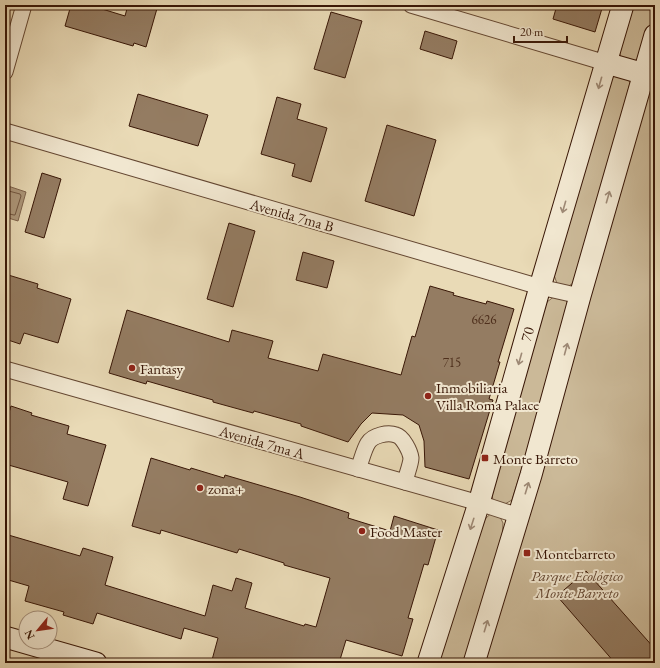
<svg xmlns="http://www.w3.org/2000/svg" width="660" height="668" font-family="'EB Garamond',serif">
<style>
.green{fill:#cbb998;stroke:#82684f}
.water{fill:#ad977a;stroke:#7e634c}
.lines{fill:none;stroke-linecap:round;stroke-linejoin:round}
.shore{stroke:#725640;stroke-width:1}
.building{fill:#947c62;stroke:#381606}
.street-casing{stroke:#644732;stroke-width:17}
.secondary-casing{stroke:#381606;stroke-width:23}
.street{stroke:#f1e7d0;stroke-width:15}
.secondary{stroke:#f1e7d0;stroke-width:21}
.oneway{stroke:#9e8975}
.poi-dot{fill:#8f2418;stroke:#f1e7d0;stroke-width:1.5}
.labels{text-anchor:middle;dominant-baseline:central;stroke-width:4;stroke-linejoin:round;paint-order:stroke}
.number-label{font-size:13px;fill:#4f301d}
.street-label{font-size:15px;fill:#381606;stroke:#f1e7d0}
.poi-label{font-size:15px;fill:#381606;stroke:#f1e7d0;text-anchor:start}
.park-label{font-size:15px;font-style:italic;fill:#644732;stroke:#f1e7d0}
</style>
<rect width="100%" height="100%" fill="#e9dab6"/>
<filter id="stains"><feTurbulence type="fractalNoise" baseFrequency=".005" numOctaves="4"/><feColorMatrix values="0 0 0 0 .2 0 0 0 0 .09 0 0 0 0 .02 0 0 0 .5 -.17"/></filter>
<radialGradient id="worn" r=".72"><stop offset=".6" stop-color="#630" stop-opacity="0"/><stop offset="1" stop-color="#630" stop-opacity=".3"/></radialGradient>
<g class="green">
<path d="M633,5H655V10L642,56L623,68L630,83L576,281L560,292L569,305L567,323L512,500L496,509L503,523L502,542L465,663H438L478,532L486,518L496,509L491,493L540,316L547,302L560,292L554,275L612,78L623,68L619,49Z"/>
<path d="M644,73L655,77V663H472Z"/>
</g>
<path class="water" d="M5,185L26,192L18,221L5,217Z"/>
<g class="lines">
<path class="shore" d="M5,190L20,194L21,196L15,215H14L5,213"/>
</g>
<g class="building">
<path d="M71,5H89L125,16L128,5H158L146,47L134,43L133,46L65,26Z"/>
<path d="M557,5H603L595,32L553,19Z"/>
<path d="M331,12L362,21L345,78L314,69Z"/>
<path d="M425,31L457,41L452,59L420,49Z"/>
<path d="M138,94L208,115L198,146L129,126Z"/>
<path d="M277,97L301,104L297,119L327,128L311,182L292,176L295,164L261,154Z"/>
<path d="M387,125L436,140L414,216L365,201Z"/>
<path d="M42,173L61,179L44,238L25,232Z"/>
<path d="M229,223L255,231L233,307L207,299Z"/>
<path d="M303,252L334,261L327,288L296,280Z"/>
<path d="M5,274L38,284L37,288L71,299L58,343L24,333L20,344L5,339Z"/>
<path d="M430,286L454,293L453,295L486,304L487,301L514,309L498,362H500L489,399L493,400L469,479L425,467L424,441L419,425L403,415L372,413L361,424L348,442L301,426V424L254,411L253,413L213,402V400L147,381L146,384L109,373L127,310L229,342L232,330L273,341L268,358L318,371L323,354L401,375L412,336L415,337Z"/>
<path d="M11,406L32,413L31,415L69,426L67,434L106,445L88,506L63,499L68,482L5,464V426Z"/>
<path d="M151,458L190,470L191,468L224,478L225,475L300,497L349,513L348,518L390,531L394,516L438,530L428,565L424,564L408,618L413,619L402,656L346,640L339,663H223L212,660L218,638L184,628L181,639L97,613L93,624L63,615L64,612L25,601L29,586L5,579V534L80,556L83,548L113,557L105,585L205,616L213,585L232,591L236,578L252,583L245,608L304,626L305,624L316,627L330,578L284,565V563L239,549L237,553L161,530L160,534L132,526Z"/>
<path d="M586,571L655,649V658L649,663H615L557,596Z"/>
</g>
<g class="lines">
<defs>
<g id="street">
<path d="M411,5L606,63"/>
<path d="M5,72L24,5"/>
<path d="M5,131L540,287L580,296"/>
<path d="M5,369L479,503L519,516"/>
<path d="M358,469C361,462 364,449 368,443C373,435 388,432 396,435C403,437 410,451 411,458C411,464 406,476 405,482"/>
</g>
<g id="secondary">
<path d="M606,63L655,77"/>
<path d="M5,637L96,663"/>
<path d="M428,663L479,503L540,287L623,5"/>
<path d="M474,663L531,475L580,296L655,35"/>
</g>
</defs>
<use href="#street" class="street-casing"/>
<use href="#secondary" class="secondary-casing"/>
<use href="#street" class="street"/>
<use href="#secondary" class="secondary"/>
</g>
<defs><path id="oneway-shaft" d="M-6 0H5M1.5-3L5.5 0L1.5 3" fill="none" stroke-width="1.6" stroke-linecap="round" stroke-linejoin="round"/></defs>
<g class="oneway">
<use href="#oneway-shaft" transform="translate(600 83) rotate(106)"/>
<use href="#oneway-shaft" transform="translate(608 197) rotate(-74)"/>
<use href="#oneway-shaft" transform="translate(564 207) rotate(106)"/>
<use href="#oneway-shaft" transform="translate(566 349) rotate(-75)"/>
<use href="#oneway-shaft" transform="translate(520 359) rotate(106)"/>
<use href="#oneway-shaft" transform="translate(527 488) rotate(-73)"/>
<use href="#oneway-shaft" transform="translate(472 524) rotate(108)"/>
<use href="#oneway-shaft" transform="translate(486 626) rotate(-73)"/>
</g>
<g class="poi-dot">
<circle cx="132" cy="368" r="4"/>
<circle cx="428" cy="396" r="4"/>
<rect x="481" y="454" width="8" height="8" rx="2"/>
<circle cx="200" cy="488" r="4"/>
<circle cx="362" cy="531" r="4"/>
<rect x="523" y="549" width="8" height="8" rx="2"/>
</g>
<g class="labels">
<g class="number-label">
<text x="484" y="319">6626</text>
<text x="452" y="362">715</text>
</g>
<g class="street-label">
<text transform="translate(292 215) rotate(16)">Avenida 7ma B</text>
<text transform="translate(527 334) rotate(-74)">70</text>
<text transform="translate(262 442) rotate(16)">Avenida 7ma A</text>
</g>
<g class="poi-label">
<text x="140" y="368">Fantasy</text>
<text x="436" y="387">Inmobiliaria<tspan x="436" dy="17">Villa Roma Palace</tspan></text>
<text x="493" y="458">Monte Barreto</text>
<text x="208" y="488">zona+</text>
<text x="370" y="531">Food Master</text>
<text x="535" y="553">Montebarreto</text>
</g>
<g class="park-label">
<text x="577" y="575">Parque Ecológico<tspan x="577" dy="17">Monte Barreto</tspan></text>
</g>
</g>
<rect width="660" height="668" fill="none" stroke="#e9dab6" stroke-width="20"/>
<rect x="6" y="6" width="648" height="656" fill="none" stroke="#381606" stroke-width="2"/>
<rect x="10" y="10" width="640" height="648" fill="none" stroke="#381606"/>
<g transform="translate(38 630) rotate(241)"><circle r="19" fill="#f1e7d0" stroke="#a7937f"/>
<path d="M0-3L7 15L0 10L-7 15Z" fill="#8f2418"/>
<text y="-6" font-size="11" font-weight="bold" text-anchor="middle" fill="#381606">N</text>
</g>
<path d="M514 36v6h53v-6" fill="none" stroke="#381606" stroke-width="2"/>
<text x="520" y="36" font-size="12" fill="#381606" stroke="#f1e7d0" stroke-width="3" paint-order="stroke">20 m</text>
<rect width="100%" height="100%" filter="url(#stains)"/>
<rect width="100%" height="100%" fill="url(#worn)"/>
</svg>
